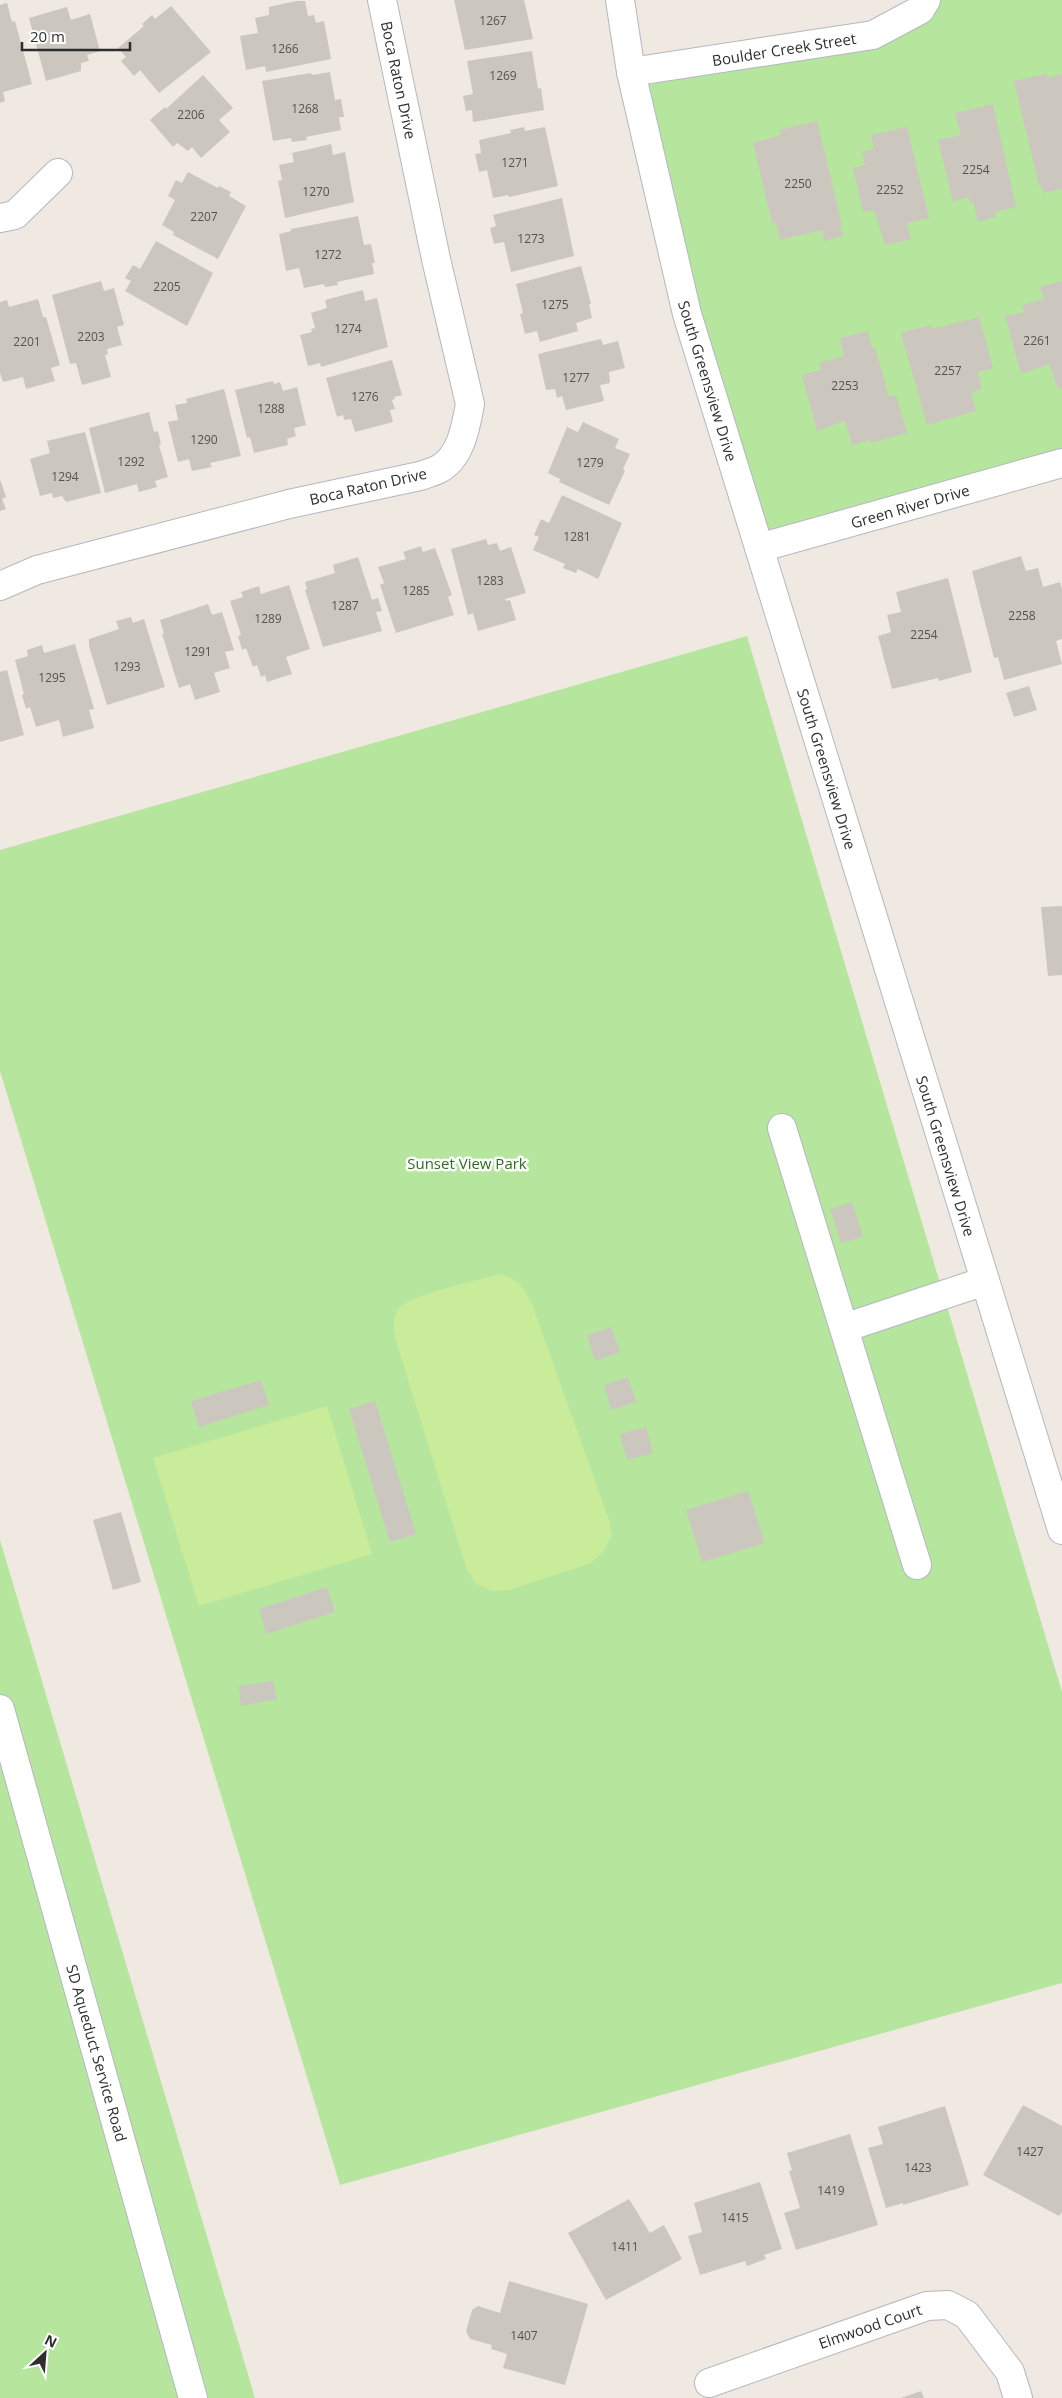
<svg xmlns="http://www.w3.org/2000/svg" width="1062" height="2398" font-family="'Open Sans',sans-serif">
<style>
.green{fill:#b6e59e}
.pitch{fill:#c9ec9a}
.building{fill:#cbc7bf}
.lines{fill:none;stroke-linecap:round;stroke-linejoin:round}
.minor-casing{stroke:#b4b7c1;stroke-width:30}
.minor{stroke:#fff;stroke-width:28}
.labels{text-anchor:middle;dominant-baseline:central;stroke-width:5;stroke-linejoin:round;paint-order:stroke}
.number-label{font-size:12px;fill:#555452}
.street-label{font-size:15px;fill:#2e2e2e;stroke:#fff}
.park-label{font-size:15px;fill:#2c6e1b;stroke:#fff}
</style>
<rect width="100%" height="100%" fill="#efe9e1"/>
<g class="green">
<path d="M931,0H1062V476L774,557L732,424L685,254L648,85L887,37Z"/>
<path d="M747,636L1062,1692V1983L340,2185L0,1071V850Z"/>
<path d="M0,1540L255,2398H0Z"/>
</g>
<g class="pitch">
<path d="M501,1274C520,1281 523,1287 532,1304L609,1520L612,1535L603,1552L591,1563L509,1590L493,1591L476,1584L467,1570L395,1338C394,1328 392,1317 399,1308C412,1294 479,1280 501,1274Z"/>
<path d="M327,1406L372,1554L199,1606L153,1458Z"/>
</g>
<g class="building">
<path d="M454,0H524L533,39L465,50Z"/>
<path d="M296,1H305L308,16L314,15L316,23L324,21L331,59L266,72L265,66L246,70L240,36L258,33L255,18L269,15V7Z"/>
<path d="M7,3L12,22L15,21L32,84L3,92L5,101L0,103V5Z"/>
<path d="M171,6L211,52L159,93L140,70L134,76L121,61L126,57L118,48L144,26L142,24L152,15L155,19Z"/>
<path d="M67,7L71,20L90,14L100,51L87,55L89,61L81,63V71L46,81L29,18Z"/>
<path d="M532,51L538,89L541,88L544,110L473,122L472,110L466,111L463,96L473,94L467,61Z"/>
<path d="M330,72L335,100L341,99L344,117H339L341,130L306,137L307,140L292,142L291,138L273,141L262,81L311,73L312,75Z"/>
<path d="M1047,74V78L1062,74V189L1043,193L1041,186H1039L1014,81Z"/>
<path d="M203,75L233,108L219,120L230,132L201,158L192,147L188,151L177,143L173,147L150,120L165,107L166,109Z"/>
<path d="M993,104L1016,207L995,212L996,217L978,222L973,202H970L969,197L953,202L938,140L961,135L955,113Z"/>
<path d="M817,121L842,225L840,226L843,236L824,241L822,230L780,240L776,223H772L753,143L781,135L780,130Z"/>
<path d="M524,127L525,131L545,127L558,186L509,197L508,195L493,198L487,170L479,172L475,154L481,153L479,140L511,133L510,130Z"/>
<path d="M907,127L929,218L907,223L911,239L885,245L874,210L863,212L853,168L865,165L862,152L874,149L871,135Z"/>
<path d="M331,144L333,155L345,152L354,202L285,218L278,181L282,180L279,165L294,162L292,153Z"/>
<path d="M188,172L218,188L219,186L231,192L229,196L246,206L218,259L173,235L174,232L162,225L175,200L168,196L176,180L182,183Z"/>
<path d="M562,198L574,256L511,272L504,242L494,244L490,228L496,226L493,215Z"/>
<path d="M358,216L364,245L371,244L375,263H372L374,274L337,282L338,285L325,287L324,284L304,288L299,268L286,271L279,234L291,231V229Z"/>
<path d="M156,241L213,273L187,326L125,291L131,281L125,278L133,265L140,269Z"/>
<path d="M581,266L591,304H589L592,318L576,323L578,331L540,342L537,331L525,334L520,314L523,313L516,284Z"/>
<path d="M101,281L104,291L114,288L124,325L117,327L122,345L107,349L108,354L105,355L111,377L82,385L76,363L70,364L52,295Z"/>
<path d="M1062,281V388L1058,389L1049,364L1021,374L1005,316L1024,312L1022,305L1044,299L1040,287Z"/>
<path d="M363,290L365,301L377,298L388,347L321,367L320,363L308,366L300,335L312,332L311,329L315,328L311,313L327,308L325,300Z"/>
<path d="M38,299L43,317H46L60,365L51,368L55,381L26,389L23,377L3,382L0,373V302L7,300L9,307Z"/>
<path d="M979,317L993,368L978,372L982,389L971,393L976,411L927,425L901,333L931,325L932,329Z"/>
<path d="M868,331L872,348L875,347L889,397L896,395L907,433L871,443L870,440L852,445L845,421L817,431L802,375L821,370L819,363L844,356L840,338Z"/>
<path d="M601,339L603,345L618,341L625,368L609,372L610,383L600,385L604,401L566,410L562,396L557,398L555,389L546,390L538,354Z"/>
<path d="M392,360L402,395L394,397L395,399L392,400L395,409L390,410L393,422L355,432L351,419L344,420L343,415L337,417L326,378Z"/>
<path d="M273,381L274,384L280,382L283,391L297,387L306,425L294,428L296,436L287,439L288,445L254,453L250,437L247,438L235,390Z"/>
<path d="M224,389L241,456L210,463L212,467L192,471L189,459L178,462L168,422L178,420L175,405L187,403L186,399Z"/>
<path d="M149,412L154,432L158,431L161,444L159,445L168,477L155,481L157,487L139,492L137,484L105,493L89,428Z"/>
<path d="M583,422L619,439L615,448L630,454L623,469L625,471L609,505L559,482L560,479L548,473L567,427L578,432Z"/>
<path d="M85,432L101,493L66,502L62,496L53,498L52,493L40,496L30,459L50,453L47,441Z"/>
<path d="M0,479L6,497L2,499L6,509L0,511Z"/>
<path d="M562,495L622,523L598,579L578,569L576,573L563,568L565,564L533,550L539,537L534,535L541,519L549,523Z"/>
<path d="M486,539L488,545L497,543L500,551L511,547L526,593L505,599L506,601L510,600L516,620L478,631L473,613L468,615L451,549Z"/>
<path d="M421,546L423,552L435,548L452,595L448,597L454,615L396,633L380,585L384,583L378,567L406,559L403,552Z"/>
<path d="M1021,556L1026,571L1038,568L1043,587L1060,582L1062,589V639L1056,641L1062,664L1004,680L998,657L994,658L972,571Z"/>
<path d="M358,557L372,600L378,598L382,611L376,612L382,631L323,647L305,590L307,589L305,582L335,573L333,565Z"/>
<path d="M948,578L972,672L939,681L938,678L892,689L878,636L891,632L887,615L901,612L896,592Z"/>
<path d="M289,585L310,649L286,657L292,674L267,682L265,675L261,677L257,665L253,667L246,648L242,650L238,636L241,635L230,601L243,597L241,592L259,586L261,594Z"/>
<path d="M208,604L212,615L222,612L234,650L225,652L230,668L214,673L220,692L195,700L190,684L179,688L162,634H164L160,620Z"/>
<path d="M131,617L133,623L144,619L165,687L107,705L89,646V639L119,629L116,621Z"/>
<path d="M75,644L94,709L89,710L94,728L63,737L59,720L36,727L30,707L26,709L22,695L24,694L15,660L28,656L27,650L42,645L44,653Z"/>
<path d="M7,670L24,735L0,742V672Z"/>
<path d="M1029,686L1037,710L1014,717L1006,693Z"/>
<path d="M1062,906V975L1048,976L1041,907Z"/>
<path d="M852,1202L863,1237L841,1243L830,1209Z"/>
<path d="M611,1327L620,1352L595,1361L587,1335Z"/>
<path d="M628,1377L636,1402L611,1410L604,1385Z"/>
<path d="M261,1380L269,1405L199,1427L191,1401Z"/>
<path d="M375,1401L416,1534L390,1542L349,1409Z"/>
<path d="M646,1427L653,1453L627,1460L620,1434Z"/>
<path d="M748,1491L765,1543L702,1562L686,1510Z"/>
<path d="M121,1512L141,1582L113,1590L93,1520Z"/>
<path d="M327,1587L335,1612L266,1634L259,1609Z"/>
<path d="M273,1681L277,1699L241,1706L239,1686Z"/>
<path d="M1023,2105L1062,2126V2212L1059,2216L983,2175Z"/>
<path d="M945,2106L969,2185L903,2205V2203L886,2208L868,2148L883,2144L878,2127Z"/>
<path d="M850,2134L878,2225L796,2250L784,2213L800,2208L789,2171L792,2170L787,2153Z"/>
<path d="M760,2182L782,2249L764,2255L766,2259L747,2266L745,2261L700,2275L688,2236L702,2232L694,2203Z"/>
<path d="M629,2199L650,2233L664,2225L682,2259L606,2300L568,2233Z"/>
<path d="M509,2281L588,2304L565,2385L503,2368L507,2354L491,2349L492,2345L470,2339L466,2331L472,2310L478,2306L500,2313Z"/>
<path d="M921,2391L924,2398H901Z"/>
</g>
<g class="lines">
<defs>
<g id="minor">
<path d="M620,0L631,72L687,314L1062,1530"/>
<path d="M631,72L873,35L920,10L926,0"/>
<path d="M0,218L15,215L58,173"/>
<path d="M759,548L1062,463"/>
<path d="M0,586L37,570L289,504L420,476C426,474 433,472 439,469C461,457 466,426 470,404L436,259L382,0"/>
<path d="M782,1128L917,1565"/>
<path d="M844,1328L985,1281"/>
<path d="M0,1709L193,2398"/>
<path d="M709,2383L927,2306L948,2305L967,2315L1010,2372L1018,2398"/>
</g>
</defs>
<use href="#minor" class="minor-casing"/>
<use href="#minor" class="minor"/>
</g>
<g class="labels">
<g class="number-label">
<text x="493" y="20">1267</text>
<text x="285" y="48">1266</text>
<text x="503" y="75">1269</text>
<text x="305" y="108">1268</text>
<text x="191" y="114">2206</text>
<text x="515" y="162">1271</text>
<text x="976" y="169">2254</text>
<text x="798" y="183">2250</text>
<text x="890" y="189">2252</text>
<text x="316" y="191">1270</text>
<text x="204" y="216">2207</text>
<text x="531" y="238">1273</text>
<text x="328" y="254">1272</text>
<text x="167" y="286">2205</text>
<text x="555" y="304">1275</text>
<text x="348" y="328">1274</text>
<text x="91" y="336">2203</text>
<text x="1037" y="340">2261</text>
<text x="27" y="341">2201</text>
<text x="948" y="370">2257</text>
<text x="576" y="377">1277</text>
<text x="845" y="385">2253</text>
<text x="365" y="396">1276</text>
<text x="271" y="408">1288</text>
<text x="204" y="439">1290</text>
<text x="131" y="461">1292</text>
<text x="590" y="462">1279</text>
<text x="65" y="476">1294</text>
<text x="577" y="536">1281</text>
<text x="490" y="580">1283</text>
<text x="416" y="590">1285</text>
<text x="345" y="605">1287</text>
<text x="1022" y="615">2258</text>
<text x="268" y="618">1289</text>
<text x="924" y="634">2254</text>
<text x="198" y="651">1291</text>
<text x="127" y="666">1293</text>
<text x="52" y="677">1295</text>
<text x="1030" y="2151">1427</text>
<text x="918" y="2167">1423</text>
<text x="831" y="2190">1419</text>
<text x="735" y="2217">1415</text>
<text x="625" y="2246">1411</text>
<text x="524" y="2335">1407</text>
</g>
<g class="street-label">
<text transform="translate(784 49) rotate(-9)">Boulder Creek Street</text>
<text transform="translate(399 80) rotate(78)">Boca Raton Drive</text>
<text transform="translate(708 381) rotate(73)">South Greensview Drive</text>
<text transform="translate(368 486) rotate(-13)">Boca Raton Drive</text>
<text transform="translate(910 506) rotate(-16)">Green River Drive</text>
<text transform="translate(827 769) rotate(73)">South Greensview Drive</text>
<text transform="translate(946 1156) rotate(73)">South Greensview Drive</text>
<text transform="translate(97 2053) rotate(74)">SD Aqueduct Service Road</text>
<text transform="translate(870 2326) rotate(-19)">Elmwood Court</text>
</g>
<g class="park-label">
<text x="467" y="1163">Sunset View Park</text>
</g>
</g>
<g transform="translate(45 2353) rotate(26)" stroke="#ffffff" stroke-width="4" paint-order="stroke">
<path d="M0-4L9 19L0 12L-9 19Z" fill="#2e2e2e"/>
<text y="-8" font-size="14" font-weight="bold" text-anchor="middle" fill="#2e2e2e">N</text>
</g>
<path d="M22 42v8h108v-8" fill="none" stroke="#2e2e2e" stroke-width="2.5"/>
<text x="30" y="42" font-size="15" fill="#2e2e2e" stroke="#ffffff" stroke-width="4" paint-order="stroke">20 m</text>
</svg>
